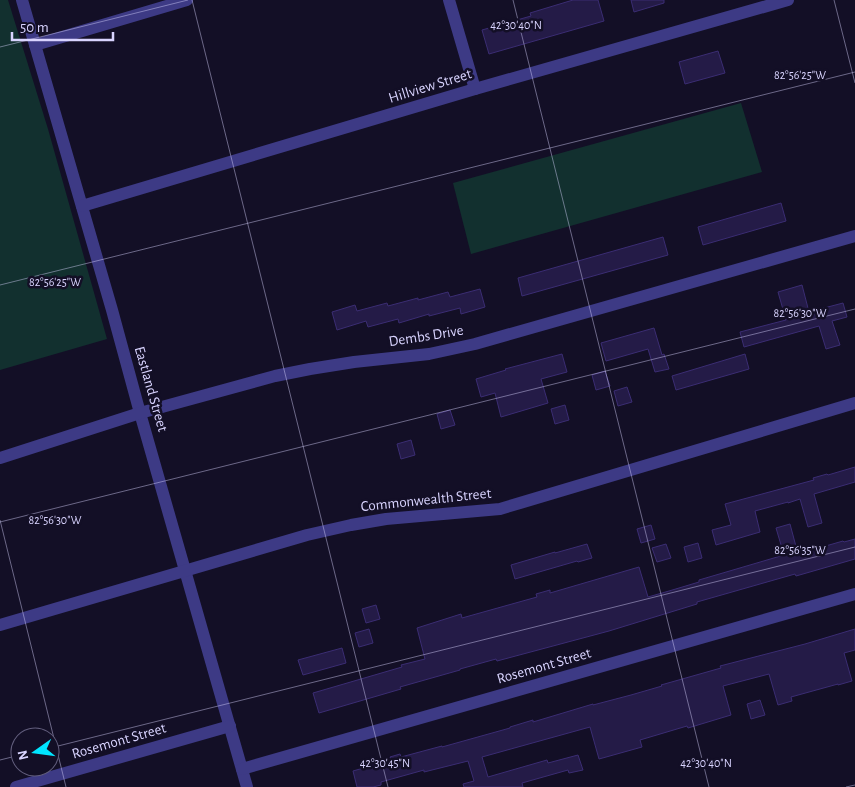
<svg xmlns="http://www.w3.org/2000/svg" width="855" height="787" font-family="'Alegreya Sans',sans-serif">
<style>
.green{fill:#12302f}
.building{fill:#241b47;stroke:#3b2d73}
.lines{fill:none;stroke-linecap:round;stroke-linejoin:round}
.minor{stroke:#3d3a85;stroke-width:12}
.ticks{fill:none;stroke:#d9d4ff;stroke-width:1;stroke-opacity:0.45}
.labels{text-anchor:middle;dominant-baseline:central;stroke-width:5;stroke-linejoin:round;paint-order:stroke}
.street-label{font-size:15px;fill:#d9d4ff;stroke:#130f26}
.ticks-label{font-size:12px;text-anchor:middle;fill:#d9d4ff;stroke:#130f26;stroke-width:5;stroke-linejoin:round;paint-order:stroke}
</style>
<rect width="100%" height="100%" fill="#130f26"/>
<g class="green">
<path d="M0,0H8L48,129L107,339L0,370Z"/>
<path d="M741,103L762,172L471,254L453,183Z"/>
</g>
<g class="building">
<path d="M573,0H598L604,21L489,54L482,30L531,16L530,13Z"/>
<path d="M631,0H664V3L634,12Z"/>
<path d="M718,51L725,73L685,84L679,62Z"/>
<path d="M781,203L786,221L703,245L698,227Z"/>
<path d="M663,237L668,255L522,296L518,278Z"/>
<path d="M802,285L809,312L843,303L847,317L832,321L840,345L826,349L819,326L744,347L740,332L786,320L778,292Z"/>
<path d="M480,289L485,307L461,314L460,308L429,316V314L399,323L398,319L368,327L366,321L337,330L332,312L355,305L357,311L387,303L388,306L418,298V300L448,292L450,297Z"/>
<path d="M654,328L662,355L664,354L669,369L655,372L648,349L606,361L601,343Z"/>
<path d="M562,354L567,372L541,379L548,403L501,417L495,393L481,397L476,379L506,370L505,369Z"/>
<path d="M745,354L749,369L676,390L672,376Z"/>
<path d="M605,371L610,386L596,390L592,375Z"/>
<path d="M627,387L632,402L618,406L614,391Z"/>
<path d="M565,405L569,420L555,424L551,409Z"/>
<path d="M450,410L455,425L441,429L437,414Z"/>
<path d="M411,440L415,455L401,459L397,444Z"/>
<path d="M855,467V482L814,494L822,523L808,527L800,499L788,503V502L755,511L760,532L716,545L712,530L731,525L725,504L814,480L813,478L827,474L828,475Z"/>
<path d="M790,524L798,554L843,541L844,542L855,539V559L796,576L795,574L697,602V604L609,631L497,661L496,659L460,669V670L400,687L401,689L319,713L313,693L402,667L401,665L425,659L417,628L461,614L462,618L537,597L536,594L550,590V593L639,567L648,597L669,591L699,582V580L784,555L776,528Z"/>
<path d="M651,525L655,539L641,543L637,529Z"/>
<path d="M698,543L702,558L688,562L684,547Z"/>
<path d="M587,544L592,558L578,562L577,561L515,579L511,565L555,552V553Z"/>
<path d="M666,544L671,558L657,562L652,548Z"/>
<path d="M376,605L380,619L366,623L362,609Z"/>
<path d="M369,629L373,643L359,647L355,633Z"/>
<path d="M855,629V650L844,653L852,681L838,685V684L791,697L792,701L778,705L769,674L723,686L731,715L688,728L687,726L640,740L642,747L599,759L590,727L482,757L488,777L547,760L548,763L578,755L583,770L569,773L568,770L522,783L523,787H464L463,784L474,781L468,761L424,772V770L381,782V785L373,787H357L353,771L391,760L390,757L400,754L401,757L442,746V747L510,728V727L533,720V722L593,704V705L631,695L662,686L661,685L721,668L720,666L805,644Z"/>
<path d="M342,648L346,663L303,675L298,660Z"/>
<path d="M760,700L765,715L751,719L747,704Z"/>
</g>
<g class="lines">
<g class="minor">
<path d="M22,0L112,310L140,413L247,787"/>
<path d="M449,0L475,89"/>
<path d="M35,45L187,0"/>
<path d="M82,206L475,89L788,0"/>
<path d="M0,458L140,413L275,376L310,369L354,362L429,354L475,344L855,236"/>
<path d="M0,625L307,535L351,525L386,519L500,509L855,403"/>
<path d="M242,769L855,594"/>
<path d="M16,787L230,726"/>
</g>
</g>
<path class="ticks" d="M192,0L388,787M513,0L709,787M834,0L855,83M0,47L188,0M0,285L855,72M0,520L66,787M0,522L855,309M50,748L855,547M0,760L20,755M846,787L855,785"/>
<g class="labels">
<g class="street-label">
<text transform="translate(430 86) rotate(-17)">Hillview Street</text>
<text transform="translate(426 336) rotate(-9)">Dembs Drive</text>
<text transform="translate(151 389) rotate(74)">Eastland Street</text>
<text transform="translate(426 500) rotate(-6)">Commonwealth Street</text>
<text transform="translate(544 666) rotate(-16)">Rosemont Street</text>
<text transform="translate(119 741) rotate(-16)">Rosemont Street</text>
</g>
</g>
<g class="ticks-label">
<text x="516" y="29">42°30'40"N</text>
<text x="800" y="79">82°56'25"W</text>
<text x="55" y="286">82°56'25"W</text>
<text x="800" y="317">82°56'30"W</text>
<text x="55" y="524">82°56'30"W</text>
<text x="800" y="554">82°56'35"W</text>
<text x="385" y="767">42°30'45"N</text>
<text x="706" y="767">42°30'40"N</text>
</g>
<g transform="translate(35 752) rotate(256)"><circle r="24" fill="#130f26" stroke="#625e7d"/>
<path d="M0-4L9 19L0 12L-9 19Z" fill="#00e5ff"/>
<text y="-8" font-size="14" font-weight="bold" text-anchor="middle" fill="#d9d4ff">N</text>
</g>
<path d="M12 32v8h101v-8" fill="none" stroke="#d9d4ff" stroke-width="2.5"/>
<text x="20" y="32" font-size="15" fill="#d9d4ff" stroke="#130f26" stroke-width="4" paint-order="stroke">50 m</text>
</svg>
